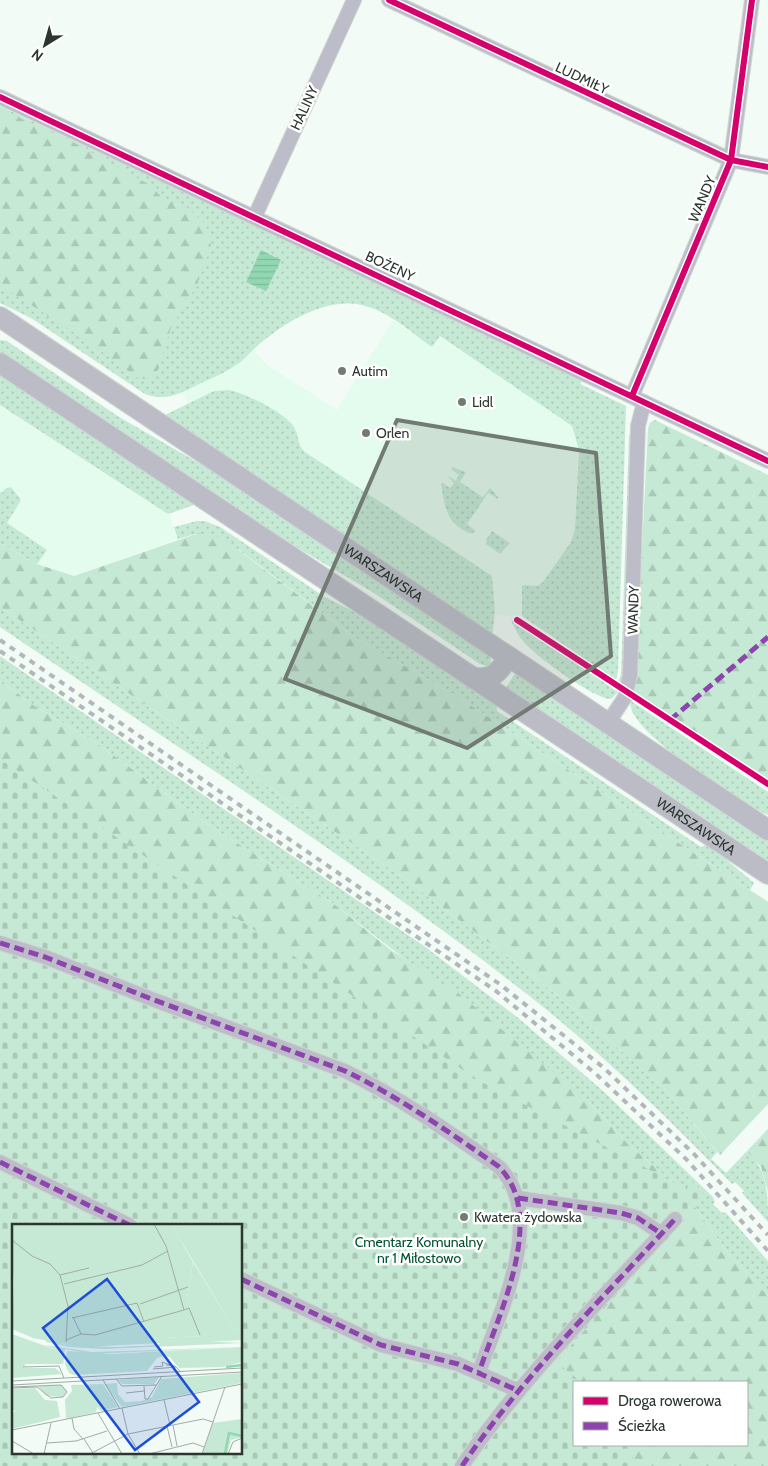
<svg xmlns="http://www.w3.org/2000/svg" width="768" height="1466" font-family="Cabin,sans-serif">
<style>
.built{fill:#e4fced}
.grass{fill:url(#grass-dots)}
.forest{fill:url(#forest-firs);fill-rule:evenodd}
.cemetery{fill:url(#cemetery-stones);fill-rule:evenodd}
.water{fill:url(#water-rules)}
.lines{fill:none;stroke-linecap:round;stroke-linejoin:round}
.street-casing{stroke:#cfd7d2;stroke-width:16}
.secondary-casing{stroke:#cfd7d2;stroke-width:22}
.street{stroke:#bcbdc8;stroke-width:14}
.secondary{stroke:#bbbcc6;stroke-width:20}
.rail{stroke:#b2b7b9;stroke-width:4;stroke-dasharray:6 6;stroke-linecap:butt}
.quiet{stroke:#8e44ad;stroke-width:5;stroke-dasharray:10 5;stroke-linecap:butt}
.cycleway-casing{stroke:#fff;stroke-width:9}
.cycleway{stroke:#d6006c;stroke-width:6}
.marked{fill:#717b74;fill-opacity:0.2;stroke:#717b74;stroke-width:4;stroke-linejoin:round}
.poi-dot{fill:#717b74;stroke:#fff;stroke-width:2}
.labels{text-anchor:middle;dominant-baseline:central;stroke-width:5;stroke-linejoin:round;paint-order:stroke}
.street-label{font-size:14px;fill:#2b362f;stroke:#fff}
.poi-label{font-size:14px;fill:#2b362f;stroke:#fff;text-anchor:start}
.park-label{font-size:14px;fill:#005131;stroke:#fff}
.inset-river{fill:none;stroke:#91d8b2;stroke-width:2.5}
.inset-road{fill:none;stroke:#a2aca6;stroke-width:1}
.view{fill:#1d4ed8;fill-opacity:0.15;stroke:#1d4ed8;stroke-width:2.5}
.inset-edge{fill:none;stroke:#2b362f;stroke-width:2.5}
</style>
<defs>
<pattern id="grass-dots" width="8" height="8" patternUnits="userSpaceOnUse" patternTransform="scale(1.25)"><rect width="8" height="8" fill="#c5e9d4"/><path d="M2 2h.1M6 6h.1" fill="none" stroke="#a9c8b6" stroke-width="1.8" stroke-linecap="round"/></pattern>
<pattern id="forest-firs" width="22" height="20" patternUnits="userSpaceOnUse" patternTransform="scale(1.25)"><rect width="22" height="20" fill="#c5e9d4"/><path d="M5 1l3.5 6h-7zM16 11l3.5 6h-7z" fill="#a9c8b6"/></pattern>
<pattern id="cemetery-stones" width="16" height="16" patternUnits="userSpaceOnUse" patternTransform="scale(1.25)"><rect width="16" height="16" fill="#c5e9d4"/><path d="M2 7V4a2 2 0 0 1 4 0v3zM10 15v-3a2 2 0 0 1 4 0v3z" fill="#a9c8b6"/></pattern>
<pattern id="water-rules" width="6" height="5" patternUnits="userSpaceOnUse" patternTransform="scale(1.25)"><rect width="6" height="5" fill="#91d8b2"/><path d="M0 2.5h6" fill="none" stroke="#7dba99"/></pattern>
</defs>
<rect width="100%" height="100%" fill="#f2fbf5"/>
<g class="built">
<path d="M393,320L432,347L439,336L572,426L579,450L575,529L571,542L543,582L537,586L522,585V616L495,615L491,576L305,452L300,446L293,426L248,395L223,390L214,391L188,404L182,392L232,368L253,350L267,365L337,410Z"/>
<path d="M0,405L169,514L178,539L74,576L37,564L0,543Z"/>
</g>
<g class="grass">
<path d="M0,106L580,379L583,380L580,384L626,406L618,672L616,680L522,616V585L537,586L543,582L571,542L575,529L579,450L572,426L440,336L432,347C409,331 390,312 362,305C323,297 280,325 253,350C247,355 243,361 236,365C224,374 209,379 195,386C178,395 164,401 145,394L31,318L0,303Z"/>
<path d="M0,340L7,341L119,417L230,481L490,655L491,663L486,666L480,664L374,593L264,528L0,352Z"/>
<path d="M0,372L197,504L168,514L0,405Z"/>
<path d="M228,390C244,392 285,413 294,427C299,435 297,445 305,452L492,576L495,612L492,636L165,415L214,391Z"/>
<path d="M629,435H633L623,685L618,682L621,674Z"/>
<path d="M452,467L466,472L460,482L483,497L490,488L498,497V499L488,493L467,524L476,531C471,534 470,534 465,531C446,522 444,503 441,484L443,483L450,488L454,483L447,475L456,481L459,475L452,470Z"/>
<path d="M11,487L21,500L7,523L47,550L37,564L0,543V492L2,493L5,489Z"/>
<path d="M197,521H205L220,527L325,597L370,620L496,702L497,711L701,847L708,844L754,883L750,890L455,695L356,638L239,550L199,533L178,539L174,527Z"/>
<path d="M492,531L510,543L500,554L486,544V540Z"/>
<path d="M0,607L401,876L546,986L664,1088L717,1152L711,1159L726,1173L747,1151C768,1169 768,1197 768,1222L742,1193L744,1191L735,1182L732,1184C669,1119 603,1054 532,998C362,865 178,748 0,627Z"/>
<path d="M511,620L618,692L611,699C594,699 534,655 523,641C518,635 514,627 511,620Z"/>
<path d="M0,656L424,946L517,1017L603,1091L713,1197L715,1202L713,1204L722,1213L725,1212L768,1261V1296L726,1250L685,1193L627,1143L589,1102L334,904L210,826L95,742L36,707L0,680Z"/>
<path d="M516,672L768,840V864L505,689Z"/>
<path d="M631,701L768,792V815C744,804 622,729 631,701Z"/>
</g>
<g class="forest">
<path d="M0,109L73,142L150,185L163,199L188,208L206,225L211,246L197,285L170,330L158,370L147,379L138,378L87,341L0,285Z"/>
<path d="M655,420L768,475V781L632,691L638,627L648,428L650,423Z"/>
<path d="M199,533L222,538L356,638L455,695L768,902V1104L720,1155L664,1088L546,986L401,876L0,607V543L37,564L74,576Z"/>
<path d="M0,680L36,707L95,742L210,826L334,904L391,950L457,992L589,1102L627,1143L685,1193L726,1250L768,1296V1466H473L217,1175L14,1225L0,763ZM574,1382H747V1445H574Z"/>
<path d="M768,1129V1191L761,1167L747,1151Z"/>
</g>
<path class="cemetery" d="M0,759L478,1080L669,1180L685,1193L687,1190L685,1187L691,1181L706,1195L556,1362L581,1382H574V1445H629L635,1466H0ZM14,1225H241V1452H14Z"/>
<path class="water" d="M261,250L281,260L266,291L246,282Z"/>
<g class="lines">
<defs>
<g id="street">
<path d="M389,0L731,160L768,167"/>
<path d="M0,97L768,461"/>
<path d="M255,216L354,0"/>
<path d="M632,396L731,160L752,0"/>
<path d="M608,723L625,697L630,675L638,426L644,402"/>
<path d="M0,943L45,957L149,998L345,1071C399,1097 449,1132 498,1166C549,1215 498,1316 479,1372"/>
<path d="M0,1162L129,1225"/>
<path d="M518,1198L621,1213L638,1218L662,1234"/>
<path d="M241,1279L381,1345L458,1364L519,1391"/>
<path d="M462,1466C523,1376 602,1299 675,1219"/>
</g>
<g id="secondary">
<path id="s1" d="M0,317L768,830"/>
<path id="s2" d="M0,363L768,874"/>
<path d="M472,677C491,682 499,672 509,657"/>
</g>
</defs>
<use href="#street" class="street-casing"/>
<use href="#secondary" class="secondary-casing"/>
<use href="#street" class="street"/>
<use href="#secondary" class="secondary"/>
<g class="rail">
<path d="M0,640L501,985L604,1068L694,1154L768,1235"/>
<path d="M0,651L496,991L597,1075L687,1160L768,1251"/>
</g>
<g class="quiet">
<path d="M670,720L768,637"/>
<path d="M0,943L45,957L149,998L345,1071C399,1097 449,1132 498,1166C549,1215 498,1316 479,1372"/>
<path d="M0,1162L129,1225"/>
<path d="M518,1198L621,1213L638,1218L662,1234"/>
<path d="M241,1279L381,1345L458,1364L519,1391"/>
<path d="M462,1466C523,1376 602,1299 675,1219"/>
</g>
<defs>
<g id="cycleway">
<path d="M389,0L731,160L768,167"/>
<path d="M0,97L768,461"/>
<path d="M632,396L731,160L752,0"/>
<path d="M517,620L768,784"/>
</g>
</defs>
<use href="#cycleway" class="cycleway-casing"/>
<use href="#cycleway" class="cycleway"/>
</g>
<path class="marked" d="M397,420L596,453L611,656L467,748L285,679Z"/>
<g class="poi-dot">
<circle cx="342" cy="371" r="5"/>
<circle cx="462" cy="402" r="5"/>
<circle cx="366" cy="433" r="5"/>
<circle cx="464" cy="1217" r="5"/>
</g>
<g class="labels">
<g class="street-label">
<text transform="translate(582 78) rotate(25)">LUDMIŁY</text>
<text transform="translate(304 108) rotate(-65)">HALINY</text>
<text transform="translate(702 199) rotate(-67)">WANDY</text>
<text transform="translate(390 266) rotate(25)">BOŻENY</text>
<text stroke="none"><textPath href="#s1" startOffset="461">WARSZAWSKA</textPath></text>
<text transform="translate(633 610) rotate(-88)">WANDY</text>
<text stroke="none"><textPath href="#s2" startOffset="836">WARSZAWSKA</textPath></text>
</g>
<g class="poi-label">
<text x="352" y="371">Autim</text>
<text x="472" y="402">Lidl</text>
<text x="376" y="433">Orlen</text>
<text x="474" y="1217">Kwatera żydowska</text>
</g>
<g class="park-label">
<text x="419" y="1242">Cmentarz Komunalny<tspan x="419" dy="16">nr 1 Miłostowo</tspan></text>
</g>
</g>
<g transform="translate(12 1224)">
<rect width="230" height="230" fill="#f2fbf5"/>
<path d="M159,0H163L230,102V108L222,105ZM190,112V117L230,119L92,125L57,123L34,118V115L55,121L103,123L147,121L149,114ZM33,121L80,128L230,123L80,130L53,125L52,129ZM230,149V159L110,183L92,160L105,159L106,170L113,178L129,177L140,173L149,155ZM147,153L142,160H110L106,156ZM50,161L55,167L51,173L34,172L26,162ZM230,195V213L219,216L215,230H190L201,199Z" fill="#c5e9d4"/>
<path d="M0,0H159L171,21L126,115L149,114V119L69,123L21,114L0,105L3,35H0ZM163,0H230V102L194,52ZM181,38L222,105L230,108V116L191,118L175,75ZM0,110L53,129L51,140H14L11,144H43L50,150L0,154ZM230,123V138L210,143L167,144L158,133L152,132L145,134L135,147L62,151L57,149L53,140L55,127L99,130ZM210,153L214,161L158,172L154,170L151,157ZM91,160L106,183L89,187L85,183L84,188L54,195L53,176L60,167L59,161ZM23,164L33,176L45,177L48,193L0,205V189L4,187L0,186V165ZM202,213L205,221H216L215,230H201L197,223Z" fill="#c5e9d4"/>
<path d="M0,0H159L181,38L175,75L190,112L80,118L53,122L55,99H47L36,91V72L16,60L3,35H0Z" fill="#c5e9d4"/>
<path d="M0,35H3L12,54L2,60Z" fill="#c5e9d4"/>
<path class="inset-river" d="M214,143L230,141M213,230L217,209L230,212"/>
<path class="inset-road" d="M0,16L20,32L38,40L48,51L56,82L54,118M48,51L77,44M52,60L130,41L156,27M128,80L176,63M172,86L177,84L188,111M61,93L69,110L83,111L172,86L154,22L142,0M60,94L125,79L132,98M54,116L69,110M154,141L163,142L168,147M11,143L47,142L52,154M142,143L151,142L150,138L158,141M141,145L164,143M104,155L110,162L144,161M91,156L108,185M0,157L230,144M0,161L230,148M132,162L133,175H136L150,152M0,163L49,161L55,168L51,173L39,174L25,163L0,164M114,169L132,167M152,176L158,201M110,184L116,210L128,230M86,189L110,230M60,194L62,205L71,215M161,201L165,222M155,202L160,223M0,206L230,160M72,215L81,229M0,217L22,230M35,219L64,217L95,207M32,230L39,199M78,230L116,210L191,195L201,198M137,230L181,219L192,223M190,230L213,163M216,230L221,218L230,214"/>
<path class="view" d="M95,55L187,178L123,226L31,104Z"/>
<rect width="230" height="230" class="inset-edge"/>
</g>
<rect x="573" y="1381" width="175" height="65" fill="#ffffff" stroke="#aaafac"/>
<rect x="583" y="1397" width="25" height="8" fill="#d6006c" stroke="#aaafac"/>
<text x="618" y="1406" font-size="15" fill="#2b362f">Droga rowerowa</text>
<rect x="583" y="1422" width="25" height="8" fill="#8e44ad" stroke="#aaafac"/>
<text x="618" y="1431" font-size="15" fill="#2b362f">Ścieżka</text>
<g transform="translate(45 45) rotate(217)" stroke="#ffffff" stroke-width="4" paint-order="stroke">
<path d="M0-4L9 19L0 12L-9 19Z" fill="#2b362f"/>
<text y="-8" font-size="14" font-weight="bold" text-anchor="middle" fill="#2b362f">N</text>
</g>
</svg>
